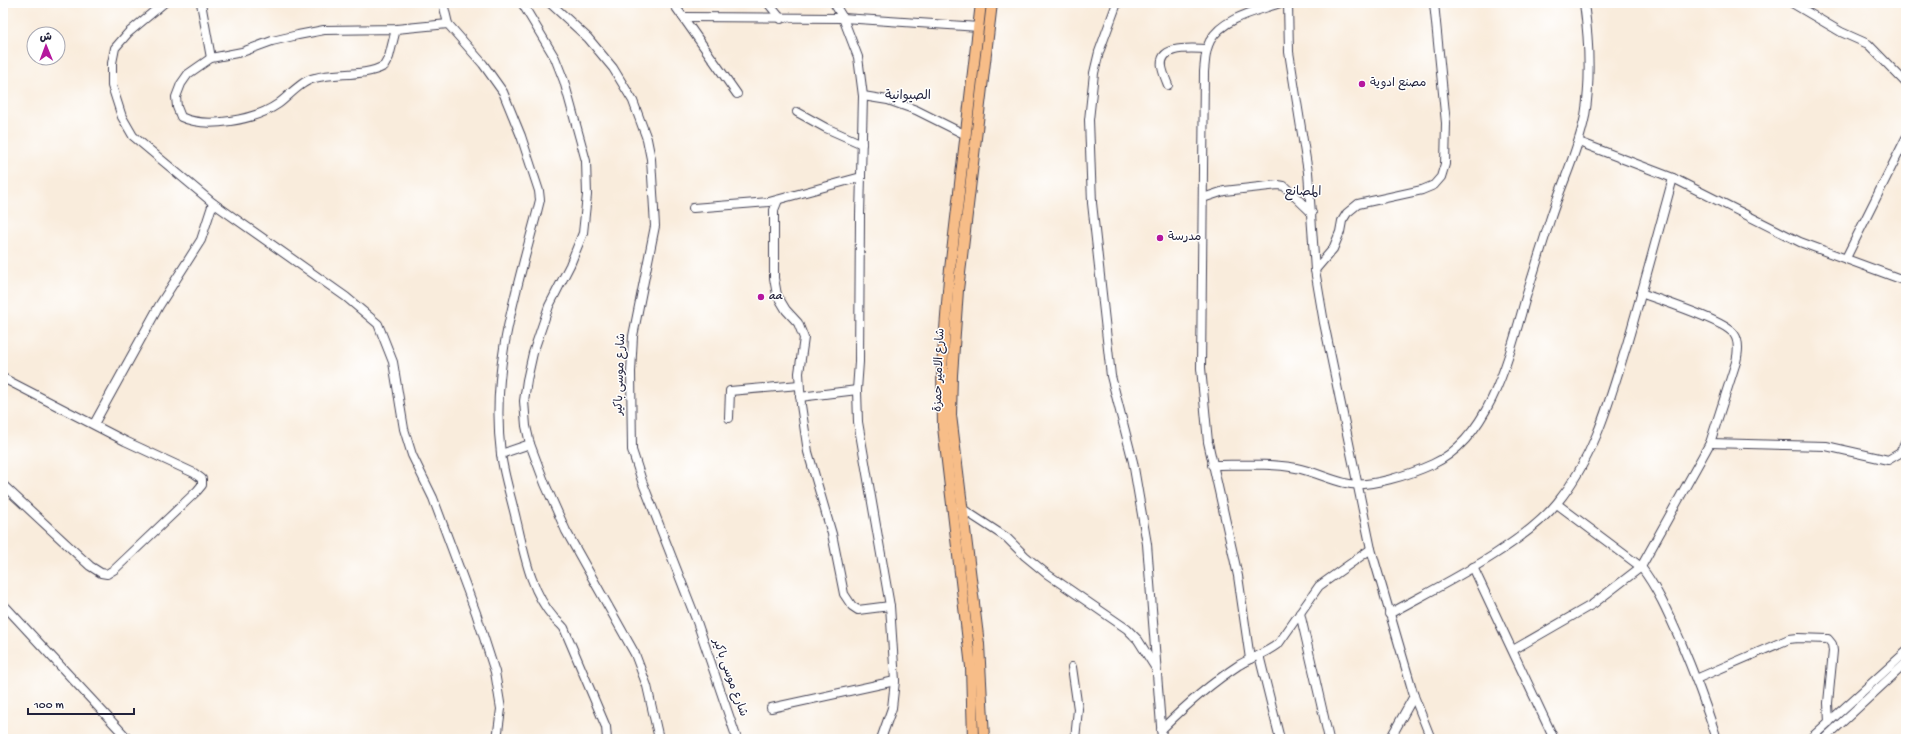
<svg xmlns="http://www.w3.org/2000/svg" width="1909" height="742" font-family="'Gochi Hand','Playpen Sans Arabic',sans-serif">
<style>
.lines{fill:none;stroke-linecap:round;stroke-linejoin:round}
.minor-casing{stroke:#424053;stroke-width:10}
.major-casing{stroke:#424053;stroke-width:12}
.minor{stroke:#fff;stroke-width:8}
.major{stroke:#f7bd88;stroke-width:10}
.poi-dot{fill:#b5179e;stroke:#fff;stroke-width:1.5}
.labels{text-anchor:middle;dominant-baseline:central;stroke-width:3;stroke-linejoin:round;paint-order:stroke}
.poi-label{font-size:12px;fill:#22223b;stroke:#fff;text-anchor:start}
.street-label{font-size:12px;fill:#22223b;stroke:#fff}
.neighbourhood-label{font-size:13px;fill:#22223b;stroke:#fff}
</style>
<rect width="100%" height="100%" fill="#fff"/>
<filter id="ink" filterUnits="userSpaceOnUse"><feTurbulence type="fractalNoise" baseFrequency=".025" numOctaves="2"/><feDisplacementMap in="SourceGraphic" scale="8" xChannelSelector="R" yChannelSelector="G"/><feConvolveMatrix kernelMatrix="1 2 1 2 8 2 1 2 1" color-interpolation-filters="sRGB"/></filter>
<filter id="wash" filterUnits="userSpaceOnUse"><feTurbulence type="fractalNoise" baseFrequency=".012" numOctaves="4" result="noise"/><feDisplacementMap in="SourceGraphic" scale="16" xChannelSelector="R" yChannelSelector="G"/><feGaussianBlur stdDeviation="0.9" result="paint"/><feColorMatrix in="noise" values="0 0 0 0 0 0 0 0 0 0 0 0 0 0 0 0 0 1.4 0 .05"/><feComposite in="paint" operator="in"/></filter>
<g filter="url(#wash)">
<rect width="100%" height="100%" fill="#f9ecdc"/>
</g>
<g filter="url(#ink)">
<g class="lines">
<defs>
<g id="minor">
<path d="M164,3L128,33L115,48L112,63V86L122,117L133,136L213,203L346,297L378,324L393,362L404,429L412,455L433,498L476,613L495,672L501,709L497,739"/>
<path d="M201,3L211,58"/>
<path d="M443,3L448,24L483,64L503,92L521,136L539,191L540,200L537,212C516,292 490,369 501,454C504,476 511,497 516,519C524,552 530,591 554,618C557,621 561,624 564,628L606,727L607,739"/>
<path d="M522,3L555,58L564,81L586,161L587,195L583,233L570,265L549,306L533,353L527,380L524,401L526,426L530,444L545,484L566,531L635,654L647,686L659,739"/>
<path d="M550,3L588,38L613,68L633,101L647,139L651,159L655,226L633,336L631,372L632,450L642,481L696,619L737,739"/>
<path d="M673,3L737,94"/>
<path d="M768,3L781,19"/>
<path d="M834,3L843,18L858,57L863,96L860,215L859,362L857,390L858,422L890,606L895,681L892,708L881,739"/>
<path d="M1117,3L1099,52L1094,73L1089,120L1092,203L1111,376L1133,462L1147,544L1162,739"/>
<path d="M1288,3L1289,52L1308,172L1315,270L1324,323L1371,549L1414,696L1431,739"/>
<path d="M1792,3L1841,32L1868,44L1906,83"/>
<path d="M683,17L843,18L979,27"/>
<path d="M396,29L389,57L384,66C364,77 337,72 315,78C301,81 289,96 278,104C255,120 206,129 181,117L177,107L176,97L181,84L188,74L211,58L242,52L272,41L298,35L324,30L396,29L448,24"/>
<path d="M1168,85C1166,80 1163,73 1162,67C1158,44 1194,49 1207,49"/>
<path d="M863,96L888,100L916,110L966,135"/>
<path d="M797,112L826,128L862,144"/>
<path d="M1579,142L1673,178L1800,242L1906,281"/>
<path d="M1203,198L1224,191L1278,185L1284,186L1312,213"/>
<path d="M778,200L774,210V278L777,295L786,310L798,323L804,338L799,373L801,405L808,452L832,534L844,594L852,606L858,610L890,606"/>
<path d="M693,208L769,202L861,177"/>
<path d="M1846,258L1906,138"/>
<path d="M1315,270L1333,249L1340,232L1342,221L1347,213L1358,204L1422,190L1434,185L1441,177L1445,164L1446,123L1434,3"/>
<path d="M3,378L125,441L194,473L202,479V485L197,491L115,569L107,574L101,573L90,566L3,485"/>
<path d="M800,397L857,390"/>
<path d="M729,418L730,391L799,385"/>
<path d="M94,424L159,306L201,240L213,203"/>
<path d="M1710,443L1826,446L1888,460L1900,453L1906,440"/>
<path d="M501,454L530,444"/>
<path d="M1212,465C1240,465 1269,463 1296,468C1313,471 1328,479 1345,483C1368,489 1411,474 1433,464C1491,437 1510,353 1526,297C1534,271 1542,245 1550,220C1561,185 1578,152 1585,116C1591,79 1589,40 1584,3"/>
<path d="M1557,504L1641,567C1658,589 1669,615 1680,640C1694,673 1706,705 1717,739"/>
<path d="M961,508L1007,538L1025,556L1047,574L1127,629L1138,640L1155,667"/>
<path d="M1473,567L1554,739"/>
<path d="M3,604L128,739"/>
<path d="M1300,613L1329,739"/>
<path d="M1389,614C1439,586 1521,547 1557,503C1595,457 1610,399 1627,344C1643,289 1658,233 1673,178"/>
<path d="M1513,650L1593,604L1641,567L1710,443L1736,362C1738,353 1740,342 1734,334C1726,321 1660,300 1641,293"/>
<path d="M1259,655L1280,739"/>
<path d="M1250,659L1238,576L1208,442L1201,368L1204,72C1205,62 1205,50 1210,41C1222,18 1257,11 1280,3"/>
<path d="M1072,667L1078,709L1075,739"/>
<path d="M1696,679L1789,639L1798,638L1828,639L1832,644L1833,651L1828,703L1829,722"/>
<path d="M771,708L895,681"/>
<path d="M1161,730C1185,706 1210,684 1239,665C1252,657 1267,653 1279,643L1319,586L1371,549"/>
<path d="M1390,739L1414,696"/>
<path d="M1810,739L1906,652"/>
<path d="M1824,739L1906,663"/>
</g>
<g id="major">
<path d="M973,739L971,667L943,427L942,368L949,278L981,3"/>
<path d="M984,739L979,644L951,415L952,375L958,290L992,3"/>
</g>
</defs>
<use href="#minor" class="minor-casing"/>
<use href="#major" class="major-casing"/>
<use href="#minor" class="minor"/>
<use href="#major" class="major"/>
</g>
</g>
<g class="poi-dot">
<circle cx="1362" cy="84" r="4"/>
<circle cx="1160" cy="238" r="4"/>
<circle cx="761" cy="297" r="4"/>
</g>
<g class="labels">
<g class="poi-label">
<text x="1370" y="84">مصنع ادوية</text>
<text x="1168" y="238">مدرسة</text>
<text x="769" y="297">aa</text>
</g>
<g class="street-label">
<text transform="translate(940 370) rotate(-88)">شارع الامير حمزة</text>
<text transform="translate(621 374) rotate(-88)">شارع موسى باكير</text>
<text transform="translate(729 678) rotate(70)">شارع موسى باكير</text>
</g>
<g class="neighbourhood-label">
<text x="908" y="96">الصيوانية</text>
<text x="1303" y="192">المصانع</text>
</g>
</g>
<rect width="1909" height="742" fill="none" stroke="#fff" stroke-width="16"/>
<g transform="translate(46 46) rotate(359)"><circle r="19" fill="#ffffff" stroke="#a7a7b1"/>
<path d="M0-3L7 15L0 10L-7 15Z" fill="#b5179e"/>
<text y="-6" font-size="11" font-weight="bold" text-anchor="middle" fill="#22223b">ش</text>
</g>
<path d="M28 708v6h106v-6" fill="none" stroke="#22223b" stroke-width="2"/>
<text x="34" y="708" font-size="12" fill="#22223b" stroke="#ffffff" stroke-width="3" paint-order="stroke">100 m</text>
</svg>
